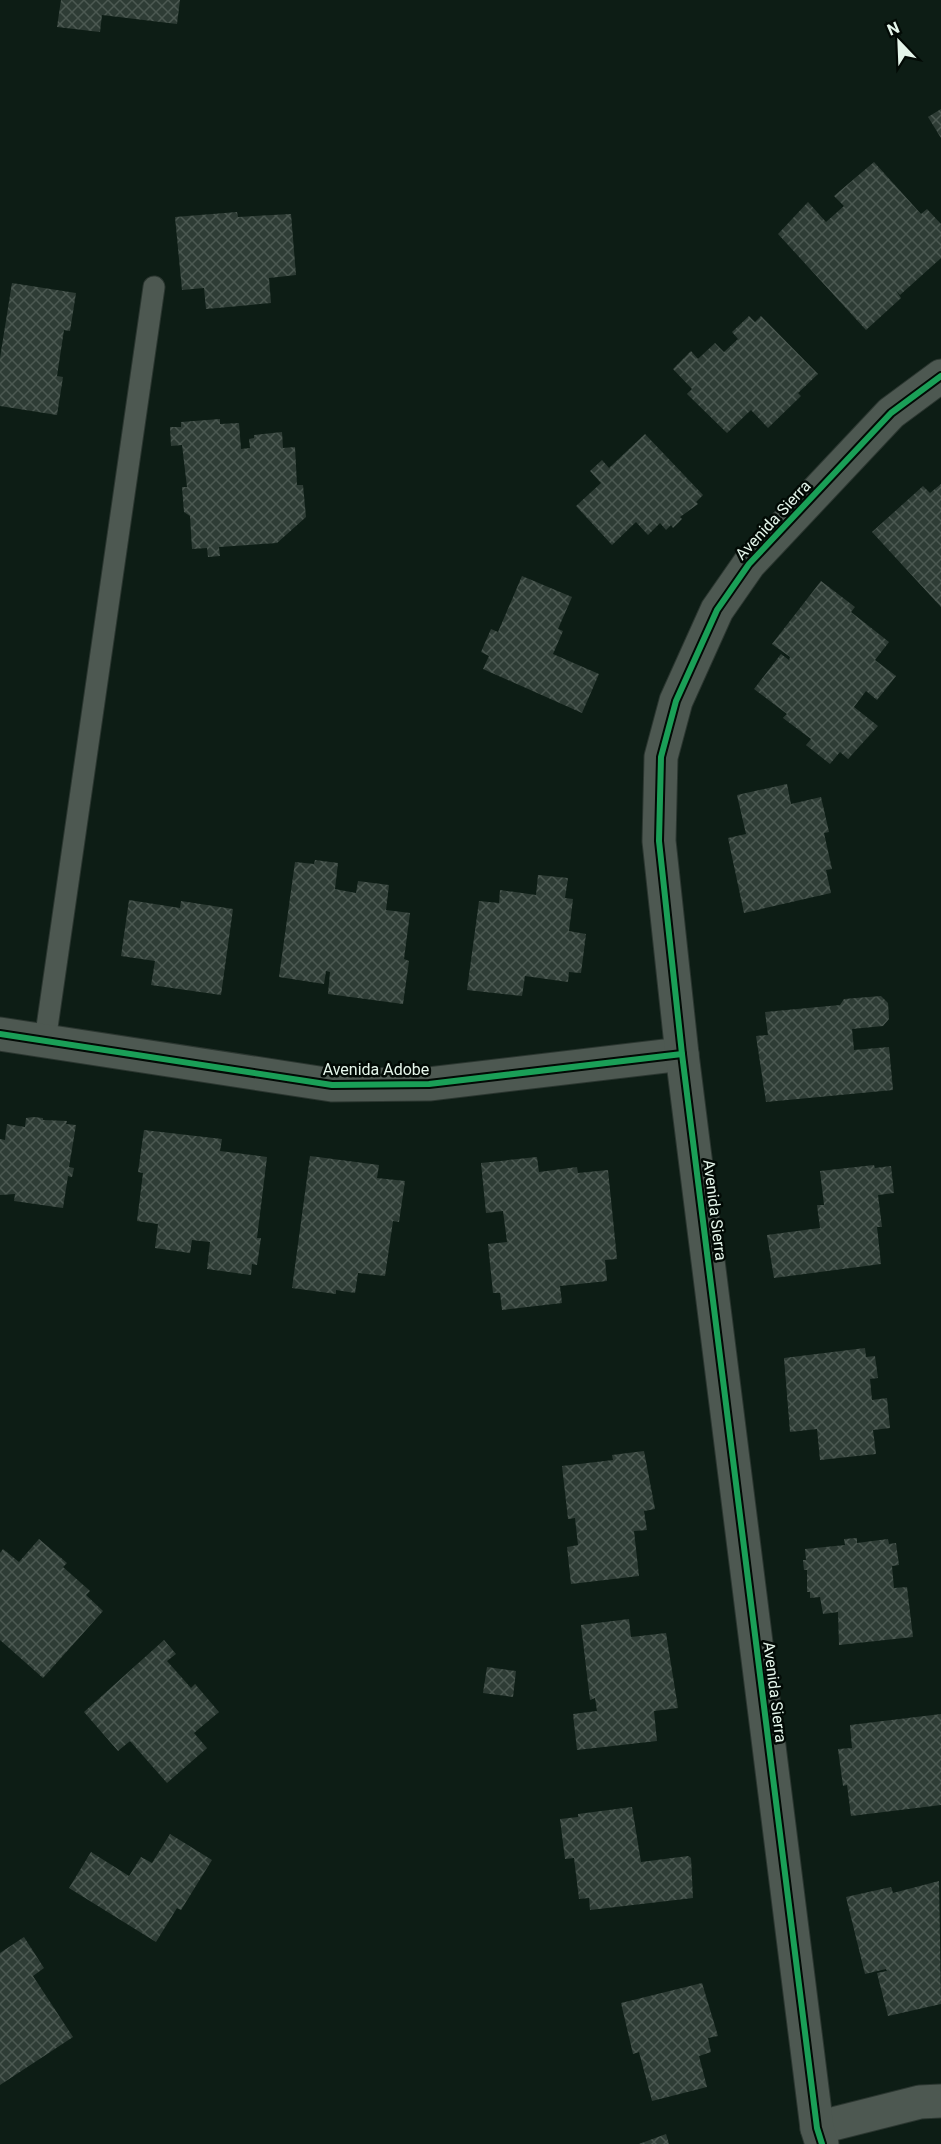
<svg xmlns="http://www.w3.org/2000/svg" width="941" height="2144" font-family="Roboto,sans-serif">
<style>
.building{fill:url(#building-cross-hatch)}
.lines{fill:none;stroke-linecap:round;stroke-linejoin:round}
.service-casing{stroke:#2b3630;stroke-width:23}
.minor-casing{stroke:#2b3630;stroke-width:35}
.service{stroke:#4d5851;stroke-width:21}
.minor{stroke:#4d5851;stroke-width:33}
.cycleway-casing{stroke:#020a05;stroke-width:10}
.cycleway{stroke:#1a9f57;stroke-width:6}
.labels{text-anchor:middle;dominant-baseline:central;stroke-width:5;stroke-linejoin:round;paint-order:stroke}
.street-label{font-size:16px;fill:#e5f6eb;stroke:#020a05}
</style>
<defs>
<pattern id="building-cross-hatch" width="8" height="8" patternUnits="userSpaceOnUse" patternTransform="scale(1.5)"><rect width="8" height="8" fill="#2e3c35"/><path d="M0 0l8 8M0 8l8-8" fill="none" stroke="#4c5952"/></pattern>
</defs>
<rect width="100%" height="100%" fill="#0d1d15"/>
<g class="building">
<path d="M61,0H180L177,24L102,15L100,32L57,27Z"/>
<path d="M941,109V138L928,117Z"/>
<path d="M874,162L921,214L927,209L941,224V258L900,295L895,289L901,298L866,330L778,234L808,202L826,222L844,206L834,196Z"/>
<path d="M237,212L238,217L291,214L296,275L269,278L271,303L206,309L204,288L182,290L175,217Z"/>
<path d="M12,283L76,293L70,331L64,330L57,376L63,377L57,415L0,406V358Z"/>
<path d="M749,316L755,322L761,316L818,374L798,393L801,396L768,428L751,410L727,433L687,394L692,389L673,369L691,351L698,359L715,343L724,352L738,339L732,332Z"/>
<path d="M220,419V424L239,423L241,449L250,448L249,439L254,438V435L282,432L283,448L295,447L297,485H303L306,517L277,543L219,547L220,556L208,557L207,548L192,549L190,516L184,512L182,487H187L182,445L171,446L170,427H181V422Z"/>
<path d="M645,434L703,495L696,502L698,504L680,517L682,519L673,528L671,525L666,530L660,523L648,535L636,522L612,545L576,506L601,483L590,471L602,460L609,468Z"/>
<path d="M941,484V607L872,532L923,486L930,493Z"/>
<path d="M522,576L572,597L558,629L563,631L553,654L599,674L582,713L483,669L489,656L481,652L491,629L498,632Z"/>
<path d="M821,581L855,607L851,612L889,642L875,660L896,676L877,700L866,691L854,707L878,726L848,759L840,752L830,764L806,745L811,739L783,718L787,714L754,689L781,654L789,660L790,657L772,644Z"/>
<path d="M787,784L791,804L821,797L829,832L824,833L832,869L826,870L831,893L744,913L728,838L746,834L737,795Z"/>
<path d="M315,860L338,863L335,889L356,893L358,881L389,885L386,910L410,913L404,959L409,961L403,1004L328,994L330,972L326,971L324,984L279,977L295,862L314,864Z"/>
<path d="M538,875L568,878L565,898L573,899L569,931L586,934L581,973L569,972L568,982L525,976L522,996L467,990L479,901L499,903L500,890L536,895Z"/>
<path d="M129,900L180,908L181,901L233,909L221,995L151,985L155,961L121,956Z"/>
<path d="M881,996L888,1003L889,1019L883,1026L852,1029L854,1050L889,1047L893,1090L766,1102L756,1036L768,1035L765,1012L840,1005L844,999Z"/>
<path d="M33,1117L43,1118V1120L67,1121L66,1124L76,1125L69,1167L74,1168L72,1177L68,1176L63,1208L14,1201L15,1194L0,1195V1139L5,1140L7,1124L25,1127L26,1118Z"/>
<path d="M144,1130L222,1139L220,1151L267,1157L257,1238H261L257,1265L252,1264L251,1275L207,1269L210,1242L192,1240L190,1253L155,1248L158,1224L137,1221L143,1173L138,1172Z"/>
<path d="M310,1156L379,1165L377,1178L405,1181L399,1222L393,1221L385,1276L358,1273L355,1293L336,1290V1294L292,1288Z"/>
<path d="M537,1157L539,1172L577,1167L578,1173L608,1170L617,1259L605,1260L607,1281L560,1286L562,1303L502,1310L500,1293H493L488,1244L507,1242L503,1211L486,1213L481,1163Z"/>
<path d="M874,1165L875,1168L891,1166L894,1193L878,1195L882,1227H877L881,1264L774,1278L767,1235L820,1228L817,1205H824L820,1171Z"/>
<path d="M865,1348L866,1357L875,1356L878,1378L870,1379L872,1400L887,1398L890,1428L873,1430L876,1454L820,1460L817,1429L790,1432L784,1358Z"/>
<path d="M644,1451L655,1509L644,1511L647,1530L634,1531L639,1576L571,1584L567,1547L578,1545L575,1518L568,1519L562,1466L613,1460L612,1455Z"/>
<path d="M857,1538V1543L888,1539L889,1544L896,1543L899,1565L892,1566L894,1588L907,1587L913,1637L839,1645L838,1612L823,1614L820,1597L810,1598V1592H807V1570H804L803,1560H806L805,1549L845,1545L844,1539Z"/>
<path d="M39,1539L67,1563L63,1567L90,1591L86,1595L103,1611L43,1678L0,1640V1553L3,1549L19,1562Z"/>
<path d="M629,1619L631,1637L666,1633L678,1708L654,1711L657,1741L577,1750L573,1714L597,1711L595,1698L590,1700L581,1625Z"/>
<path d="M164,1640L176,1654L167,1661L191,1688L195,1684L219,1712L194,1733L207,1748L167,1783L130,1741L118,1751L84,1712Z"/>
<path d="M487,1667L516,1671L513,1697L483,1693Z"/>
<path d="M941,1714V1805L851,1816L847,1785L843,1786L838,1749L852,1748L850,1725Z"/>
<path d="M632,1807L641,1862L688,1856L691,1858L693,1898L590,1910L589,1898L579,1899L574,1858L565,1859L560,1819L578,1817V1814Z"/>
<path d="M170,1834L212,1860L181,1910L177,1908L156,1942L69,1888L91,1852L129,1876L141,1857L152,1863Z"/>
<path d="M939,1881L941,2004L888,2016L877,1973L887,1971L886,1969L865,1974L846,1897L891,1887L893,1893Z"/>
<path d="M24,1937L44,1968L33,1976L73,2037L0,2085V1953Z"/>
<path d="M702,1983L718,2036L708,2038L711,2052L699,2056L707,2087L652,2101L639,2052L633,2054L621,2003Z"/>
<path d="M666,2134L669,2144H639Z"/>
</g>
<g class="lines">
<defs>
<path id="service" d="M45,1041L154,287"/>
<g id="minor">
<path d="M0,1034L332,1085L429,1084L682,1054"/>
<path d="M817,2128L920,2102L941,2101"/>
<path d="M822,2144L817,2128L682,1054L659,841L661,757L676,701L717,610L749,564L891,413L941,376"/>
</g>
</defs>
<use href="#service" class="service-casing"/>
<use href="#minor" class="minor-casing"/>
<use href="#service" class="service"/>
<use href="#minor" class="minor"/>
<defs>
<g id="cycleway">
<path d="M0,1034L332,1085L429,1084L682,1054"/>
<path d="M822,2144L817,2128L682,1054L659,841L661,757L676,701L717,610L749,564L891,413L941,376"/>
</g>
</defs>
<use href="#cycleway" class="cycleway-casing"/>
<use href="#cycleway" class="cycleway"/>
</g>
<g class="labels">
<g class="street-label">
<text transform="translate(773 520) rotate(-47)">Avenida Sierra</text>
<text x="376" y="1069">Avenida Adobe</text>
<text transform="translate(715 1210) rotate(83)">Avenida Sierra</text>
<text transform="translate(775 1692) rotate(83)">Avenida Sierra</text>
</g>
</g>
<g transform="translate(899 42) rotate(337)" stroke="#020a05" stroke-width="4.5" paint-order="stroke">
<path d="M0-4.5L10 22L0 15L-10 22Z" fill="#e5f6eb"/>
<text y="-9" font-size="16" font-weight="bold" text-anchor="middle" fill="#e5f6eb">N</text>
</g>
</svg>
